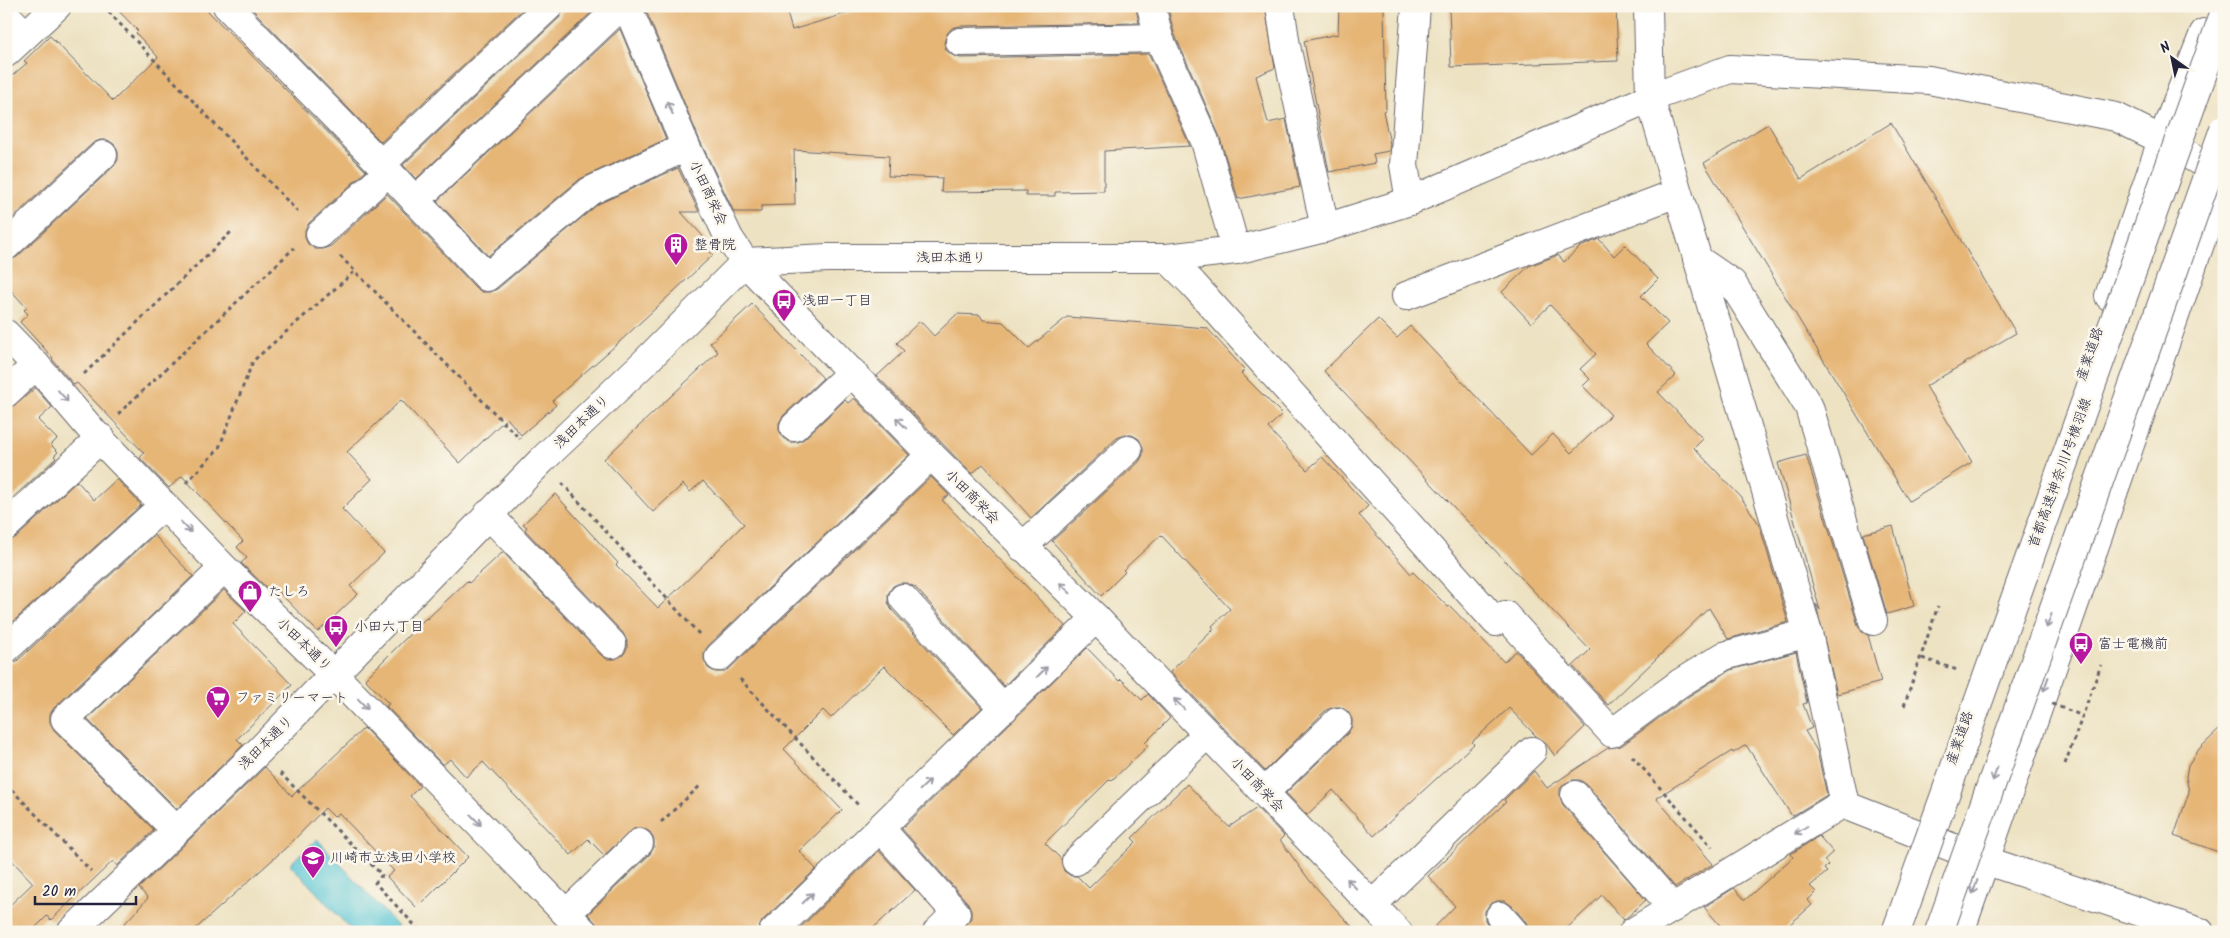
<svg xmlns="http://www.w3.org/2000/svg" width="2230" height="938" font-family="Kalam,'Klee One',sans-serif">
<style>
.water{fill:#5cc7d6;stroke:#3f7488}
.building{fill:#e6b677}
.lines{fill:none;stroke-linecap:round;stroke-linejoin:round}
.minor-casing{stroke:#69656a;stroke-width:30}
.major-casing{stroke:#69656a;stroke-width:30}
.path{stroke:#69656a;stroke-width:3;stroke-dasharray:4 4;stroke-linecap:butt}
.minor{stroke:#fff;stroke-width:28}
.major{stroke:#fff;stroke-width:28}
.highway-bridge-casing{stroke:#69656a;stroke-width:30;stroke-linecap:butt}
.path-bridge{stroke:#69656a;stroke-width:3;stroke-dasharray:4 4;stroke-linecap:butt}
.highway-bridge{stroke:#fff;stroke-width:28}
.oneway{stroke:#9c9ca7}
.labels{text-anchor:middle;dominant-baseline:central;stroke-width:5;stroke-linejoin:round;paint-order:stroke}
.street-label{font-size:14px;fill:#22223b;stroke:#fbf7ec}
.poi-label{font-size:14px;fill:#22223b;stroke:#fbf7ec;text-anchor:start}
</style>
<rect width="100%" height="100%" fill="#fbf7ec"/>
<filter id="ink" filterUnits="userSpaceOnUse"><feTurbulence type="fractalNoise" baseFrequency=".02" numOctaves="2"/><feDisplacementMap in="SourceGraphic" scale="10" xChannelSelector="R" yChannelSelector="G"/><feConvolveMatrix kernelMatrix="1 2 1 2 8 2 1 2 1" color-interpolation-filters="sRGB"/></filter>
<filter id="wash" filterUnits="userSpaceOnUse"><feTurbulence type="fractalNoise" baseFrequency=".0096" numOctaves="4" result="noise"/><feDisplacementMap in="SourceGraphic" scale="20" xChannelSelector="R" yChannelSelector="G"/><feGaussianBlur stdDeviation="1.12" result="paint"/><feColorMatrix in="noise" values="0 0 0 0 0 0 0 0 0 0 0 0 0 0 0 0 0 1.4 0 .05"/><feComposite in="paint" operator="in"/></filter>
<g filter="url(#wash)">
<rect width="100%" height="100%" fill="#ede2c2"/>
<path class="water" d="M317,839L403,932H353L290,864Z"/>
<g id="blocks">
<g class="building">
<path d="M114,6H203L366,171L309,223L305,230V238L308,244L315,249H323L331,246L387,194L476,288L482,292H490L497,289L598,204L678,168L699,212H681L709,243L705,246L713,255L615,346L552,401L556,405L521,435L507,418L460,463L401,400L347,452L372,479L342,509L384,553L350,586L358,594L318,632L273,586L269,590L241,563L247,558L237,547L243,541L182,476L169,488L140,458L144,453L77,383L74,385L52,359L53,358L20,322L28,314L24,310L27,308L6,285V261L17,257L114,166L118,160V152L115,145L108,140H100L93,143L6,224V81L27,63L24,61L50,36L113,101L158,57L136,33L138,31Z"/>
<path d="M256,6H526L381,142L253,10Z"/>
<path d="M564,6H598L416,179L403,165L560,17Z"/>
<path d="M644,6H785L792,30L851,12L850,6H1134L1136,8L1139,23L960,26L952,28L947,34L944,43L946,50L952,55L960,58L1149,54L1190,146L1104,151V191L1055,192V196H1026V191L941,192L942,178L888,176L889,156L794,150L795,205L761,206V212H734L700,141Z"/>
<path d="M1228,6H1265L1275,68L1256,76L1268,123L1286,119L1300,187L1238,199L1219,135L1174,33L1168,8L1226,9Z"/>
<path d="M1339,6H1384L1386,110L1383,111L1390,144L1389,151L1373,154L1375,163L1329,172L1304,41L1338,34Z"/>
<path d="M1449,6H1616L1618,61L1451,67Z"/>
<path d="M620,29L666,139L580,179L488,256L437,201Z"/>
<path d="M1891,123L2016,333L1926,386L1972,462L1909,501L1704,163L1768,124L1801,179Z"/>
<path d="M1599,239L1614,256L1625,245L1658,279L1641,296L1668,323L1646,344L1676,375L1658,392L1703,439L1694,448L1740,496L1759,524L1788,622L1728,639L1709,608L1608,705L1573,666L1590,650L1324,371L1378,319L1397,338L1410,326L1531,455L1553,434L1571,453L1611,415L1583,386L1590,379L1580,369L1596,354L1550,305L1531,323L1502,292L1529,266L1558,255L1564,262L1580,247Z"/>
<path d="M752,304L823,378L783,416L779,423V430L783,438L790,442H798L804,439L845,400L848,403L854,398L909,455L708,646L704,652V660L708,668L715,672H722L730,668L931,477L949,495L942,500L1065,626L1004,686L915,587L907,583H900L893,586L888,594V602L891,609L982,708L953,735L884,666L831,718L823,710L784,749L842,810L799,851L816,869L762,921L758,932H599L595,922L588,914L650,854L654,847V840L650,832L643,828H635L604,855L588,839L571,855L483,762L466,777L450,759L443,765L386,706L389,704L365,679L426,618L427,619L467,581L469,583L503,552L601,655L607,659H615L623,655L627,649V641L623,633L525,530L527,527L523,524L555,494L618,563L616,565L658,608L700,568L744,524L703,481L690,492L683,484L653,512L604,459L718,352L710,343Z"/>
<path d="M957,314L980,315L983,320L1003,322L1029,348L1067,317L1207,328L1245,370L1241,373L1282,414L1268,428L1307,470L1322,457L1368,506L1359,515L1411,574L1413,572L1448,607L1450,606L1504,662L1516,651L1585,727L1555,756L1544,741L1536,736L1509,708L1472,742L1474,744L1374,836L1333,790L1307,815L1286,793L1348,733L1352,726V719L1348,712L1341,707H1334L1326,710L1265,771L1170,672L1214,629L1212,626L1230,609L1161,535L1123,570L1125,572L1101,596L1052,541L1139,462L1143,455V447L1139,439L1132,435H1125L1117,438L1031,518L983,464L972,474L877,376L904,351L897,343L920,321L934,336Z"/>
<path d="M35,388L52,407L38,420L57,439L51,445L58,452L54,456L56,458L6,504V408L17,404Z"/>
<path d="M1806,455L1858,625L1862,632L1868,635L1881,682L1837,694L1816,604L1820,610L1778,463Z"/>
<path d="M117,479L141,505L6,628V541L17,537L77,481L94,500Z"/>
<path d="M1893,526L1914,606L1887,614L1863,534Z"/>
<path d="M154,535L193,576L54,708L50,714V722L54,730L154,830L117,866L113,861L51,920L47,916L31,932H6V909L33,883L6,854V664L17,661Z"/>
<path d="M224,590L246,611L233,624L292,685L237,739L243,745L177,809L87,719Z"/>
<path d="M1087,648L1119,681L1121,679L1142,700L1148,694L1170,718L1145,743L1148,746L1112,780L1110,779L1045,843L1061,859L1064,871L1071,876H1077L1089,888L1136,842L1132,838L1187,784L1229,827L1257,808L1284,836L1280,840L1310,881L1357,932H959L971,918V910L968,903L902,829Z"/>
<path d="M1796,652L1807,703L1803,704L1812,728L1805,731L1817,751L1827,795L1792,816L1746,745L1733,753L1732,751L1656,798L1713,864L1675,887L1587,785L1580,780H1572L1564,784L1560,789V797L1563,805L1646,900L1624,920L1602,895L1563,932H1529L1526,922L1512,906L1505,901H1497L1490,904L1485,911V920L1493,932H1430L1455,906L1428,876L1506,802L1504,800L1534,771L1547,788L1608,748L1621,746L1689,696L1730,670Z"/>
<path d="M2224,725V854L2174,836L2189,792L2186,777L2188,765L2199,749Z"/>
<path d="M364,728L420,786L410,796L468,857L417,908L387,877L394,871L339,813L334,817L325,808L290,844L192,932H117L148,898L139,888L265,767L292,796Z"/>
<path d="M1819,836L1833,852L1824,860L1828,865L1824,869L1827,872L1810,886L1816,892L1808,900L1812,905L1781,932H1726L1704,907L1734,888L1745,900L1793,857L1791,854Z"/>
<path d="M879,851L915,890L869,932H796Z"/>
</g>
</g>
</g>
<g filter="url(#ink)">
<use href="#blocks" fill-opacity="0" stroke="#69656a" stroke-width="1"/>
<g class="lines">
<defs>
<g id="minor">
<path d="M227,6L381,164L487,277L590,191L686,147"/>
<path d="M627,6L686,147L729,238L745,262L931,455L1096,618L1398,932"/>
<path d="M1151,6L1159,38L1205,141L1236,250"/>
<path d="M1280,6L1286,46L1325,228"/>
<path d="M1648,6L1650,98L1808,633L1845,805"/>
<path d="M6,15L25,35"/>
<path d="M960,42L1159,38"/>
<path d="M6,53L57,6"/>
<path d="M381,164L549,6"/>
<path d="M415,201L621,6"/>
<path d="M1410,201L1404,165L1416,6"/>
<path d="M320,234L388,172"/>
<path d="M6,246L103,155"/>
<path d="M1167,258L1193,284L1496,622L1505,615L1612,733L1680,683L1724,656L1808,633"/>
<path d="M1697,259L1732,283L1809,407L1873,621"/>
<path d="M1406,296L1677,193"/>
<path d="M6,334L36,365L96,435L224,568L333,674L584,932"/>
<path d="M6,393L36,365"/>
<path d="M794,427L852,372"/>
<path d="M488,514L612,644"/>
<path d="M6,526L101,438"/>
<path d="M1022,547L1128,450"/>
<path d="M903,598L1004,709"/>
<path d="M6,649L164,505"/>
<path d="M719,657L931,455"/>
<path d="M1265,792L1337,722"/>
<path d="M1575,795L1673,908"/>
<path d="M880,828L956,913L937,932"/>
<path d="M176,830L65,719L224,568"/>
<path d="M1076,861L1207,734"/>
<path d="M1372,905L1532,751"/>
<path d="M567,913L639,843"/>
<path d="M1500,916L1514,932"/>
<path d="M71,932L259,751L542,460L644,363L745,262L828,258H1167L1236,250L1325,228L1410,201L1650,98L1730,69L1929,80L2116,117L2162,140L2224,175"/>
<path d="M773,932L1096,618"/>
<path d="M1633,932L1842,804L1984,860L2200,932"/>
</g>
<g id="major">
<path d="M2109,296L2162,140L2204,33"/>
<path d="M1960,932L2224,175"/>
</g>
</defs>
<use href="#minor" class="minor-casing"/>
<use href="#major" class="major-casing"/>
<g class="path">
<path d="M103,6L298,212"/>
<path d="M340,256L520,439"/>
<path d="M84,374L231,232"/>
<path d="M118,414L294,248"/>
<path d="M186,483L219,448L253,361L354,272"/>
<path d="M562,483L699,634"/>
<path d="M740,679L859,806"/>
<path d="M1904,706L1938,606"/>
<path d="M1632,756L1712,847"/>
<path d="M2065,764L2101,665"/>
<path d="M280,773L382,875L375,883L421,932"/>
<path d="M6,784L91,871"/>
<path d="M661,822L702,784"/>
</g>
<use href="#minor" class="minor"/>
<use href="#major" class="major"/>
<defs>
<g id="highway-bridge">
<path d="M1896,932L2224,14"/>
<path d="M1939,932L2224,129"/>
</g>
</defs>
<use href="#highway-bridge" class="highway-bridge-casing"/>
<g class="path-bridge">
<path d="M1922,658L1957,670"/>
<path d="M2052,704L2083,716"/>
</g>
<use href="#highway-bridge" class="highway-bridge"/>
</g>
<defs><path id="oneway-shaft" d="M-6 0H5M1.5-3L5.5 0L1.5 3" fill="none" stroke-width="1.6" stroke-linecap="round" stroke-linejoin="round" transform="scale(1.25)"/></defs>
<g class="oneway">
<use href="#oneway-shaft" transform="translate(670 108) rotate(-113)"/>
<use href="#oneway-shaft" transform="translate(63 396) rotate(49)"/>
<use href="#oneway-shaft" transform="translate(901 423) rotate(-134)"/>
<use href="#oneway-shaft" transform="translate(186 527) rotate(46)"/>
<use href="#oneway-shaft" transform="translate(1065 588) rotate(-136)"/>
<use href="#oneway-shaft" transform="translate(2049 621) rotate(110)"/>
<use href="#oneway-shaft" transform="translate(1042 672) rotate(-45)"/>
<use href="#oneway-shaft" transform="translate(2046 684) rotate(109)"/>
<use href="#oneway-shaft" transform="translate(363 704) rotate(46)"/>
<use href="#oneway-shaft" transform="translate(1179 704) rotate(-134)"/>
<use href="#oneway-shaft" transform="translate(1995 774) rotate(110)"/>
<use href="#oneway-shaft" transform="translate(925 785) rotate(-44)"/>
<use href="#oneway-shaft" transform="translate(476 820) rotate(46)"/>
<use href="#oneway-shaft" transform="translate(1801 830) rotate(148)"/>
<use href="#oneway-shaft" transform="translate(1352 884) rotate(-133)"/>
<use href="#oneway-shaft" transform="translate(1975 887) rotate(109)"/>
<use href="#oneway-shaft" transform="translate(808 898) rotate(-44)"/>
</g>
</g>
<defs>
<symbol id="building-pin" viewBox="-11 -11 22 30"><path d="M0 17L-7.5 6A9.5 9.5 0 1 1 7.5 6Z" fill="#b5179e" stroke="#fbf7ec"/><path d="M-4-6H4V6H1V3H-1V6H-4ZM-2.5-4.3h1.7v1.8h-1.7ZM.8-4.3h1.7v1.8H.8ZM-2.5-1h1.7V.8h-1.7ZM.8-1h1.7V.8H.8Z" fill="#fff"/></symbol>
<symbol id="bus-pin" viewBox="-11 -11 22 30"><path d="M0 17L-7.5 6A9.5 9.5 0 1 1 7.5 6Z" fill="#b5179e" stroke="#fbf7ec"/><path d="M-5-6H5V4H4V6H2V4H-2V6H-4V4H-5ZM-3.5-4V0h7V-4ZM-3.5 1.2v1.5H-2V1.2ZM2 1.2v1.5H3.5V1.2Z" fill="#fff"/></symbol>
<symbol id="shop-pin" viewBox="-11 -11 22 30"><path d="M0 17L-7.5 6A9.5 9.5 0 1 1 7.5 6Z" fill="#b5179e" stroke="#fbf7ec"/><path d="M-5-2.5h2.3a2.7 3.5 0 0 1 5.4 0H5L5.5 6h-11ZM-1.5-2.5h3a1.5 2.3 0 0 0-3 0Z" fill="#fff"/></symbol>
<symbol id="supermarket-pin" viewBox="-11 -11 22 30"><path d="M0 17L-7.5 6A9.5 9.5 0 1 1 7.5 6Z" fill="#b5179e" stroke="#fbf7ec"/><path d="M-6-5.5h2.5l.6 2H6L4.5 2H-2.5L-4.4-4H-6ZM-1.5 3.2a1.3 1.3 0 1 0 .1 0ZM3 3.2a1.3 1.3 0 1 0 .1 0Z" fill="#fff"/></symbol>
<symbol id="school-pin" viewBox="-11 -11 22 30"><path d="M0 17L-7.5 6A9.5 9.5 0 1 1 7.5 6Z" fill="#b5179e" stroke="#fbf7ec"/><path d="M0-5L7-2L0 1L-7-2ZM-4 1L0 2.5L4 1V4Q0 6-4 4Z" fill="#fff"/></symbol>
</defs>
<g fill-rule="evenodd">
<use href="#building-pin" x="662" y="231" width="28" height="38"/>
<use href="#bus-pin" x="770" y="287" width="28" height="38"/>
<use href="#shop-pin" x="236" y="578" width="28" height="38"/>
<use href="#bus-pin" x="322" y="613" width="28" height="38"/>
<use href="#bus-pin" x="2067" y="630" width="28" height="38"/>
<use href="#supermarket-pin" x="204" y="684" width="28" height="38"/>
<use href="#school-pin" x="299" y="844" width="28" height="38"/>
</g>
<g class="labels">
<g class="street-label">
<text transform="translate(708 193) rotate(65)">小田商栄会</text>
<text x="951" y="258">浅田本通り</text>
<text transform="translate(2090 354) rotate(-71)">産業道路</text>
<text transform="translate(582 422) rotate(-44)">浅田本通り</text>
<text transform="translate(2060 473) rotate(-70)">首都高速神奈川1号横羽線</text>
<text transform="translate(972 497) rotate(45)">小田商栄会</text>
<text transform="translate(304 645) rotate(44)">小田本通り</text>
<text transform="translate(1960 738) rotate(-71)">産業道路</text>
<text transform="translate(266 743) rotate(-45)">浅田本通り</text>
<text transform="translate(1257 785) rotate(46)">小田商栄会</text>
</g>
<g class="poi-label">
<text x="694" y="245">整骨院</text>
<text x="802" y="301">浅田一丁目</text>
<text x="268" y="592">たしろ</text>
<text x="354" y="627">小田六丁目</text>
<text x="2098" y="644">富士電機前</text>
<text x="236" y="698">ファミリーマート</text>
<text x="330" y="858">川崎市立浅田小学校</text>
</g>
</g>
<rect width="2230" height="938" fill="none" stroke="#fbf7ec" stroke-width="25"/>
<g transform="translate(2172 58) rotate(327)" stroke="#fbf7ec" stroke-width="4" paint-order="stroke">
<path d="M0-4L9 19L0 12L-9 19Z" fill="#22223b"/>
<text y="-8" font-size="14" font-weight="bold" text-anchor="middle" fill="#22223b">N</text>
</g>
<path d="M35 896v8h101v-8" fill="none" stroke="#22223b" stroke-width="2.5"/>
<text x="42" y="896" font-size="15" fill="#22223b" stroke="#fbf7ec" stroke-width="4" paint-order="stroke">20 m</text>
</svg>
